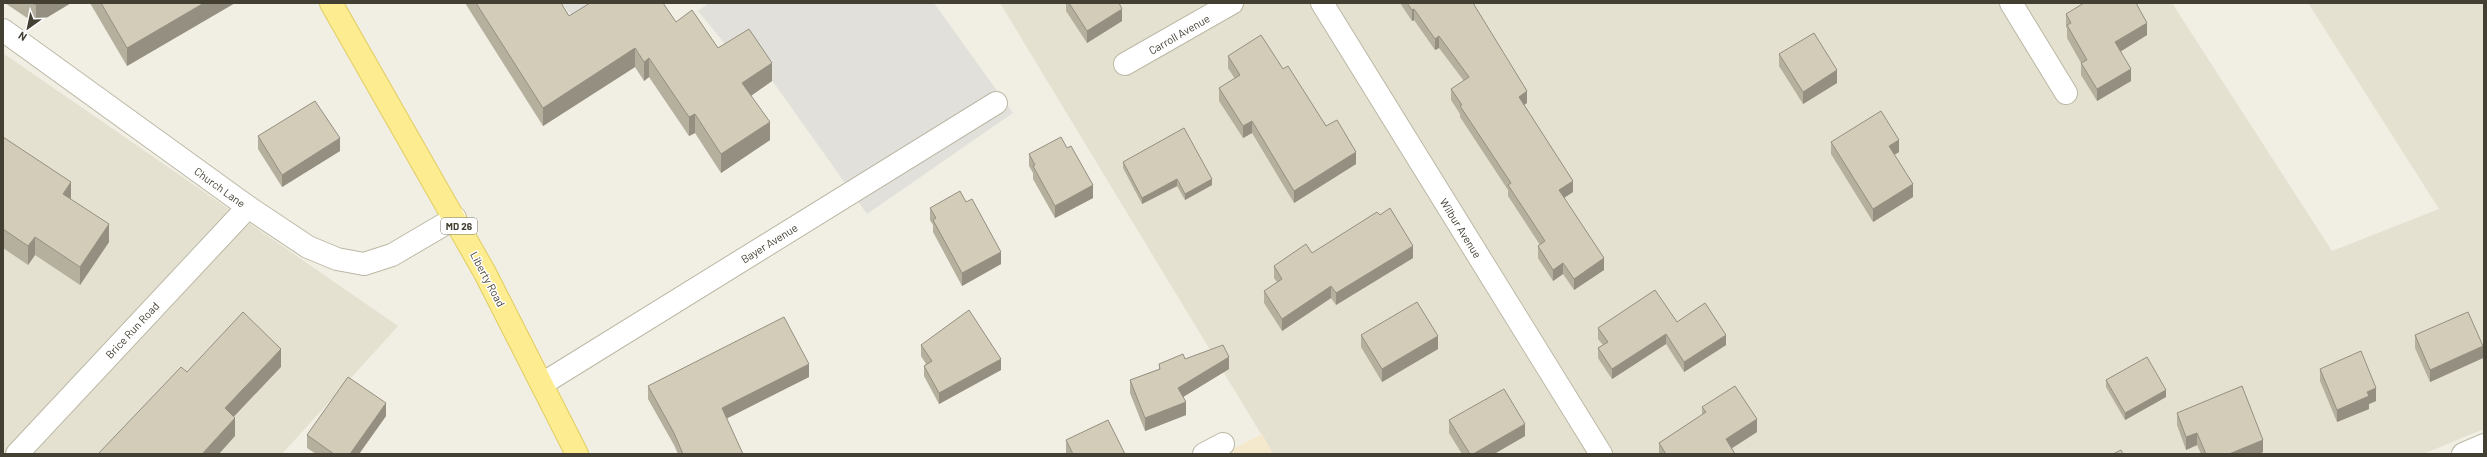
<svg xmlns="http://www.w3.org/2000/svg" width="2487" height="457" font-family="Barlow,sans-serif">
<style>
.residential{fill:#e5e1d1}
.commercial{fill:#f4e9cd}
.parking{fill:#e1e0db}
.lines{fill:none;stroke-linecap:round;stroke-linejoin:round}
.minor-casing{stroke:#bcb8a6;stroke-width:24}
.tertiary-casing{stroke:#bcb8a6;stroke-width:24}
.primary-casing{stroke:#e1cc60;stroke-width:24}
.minor{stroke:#fff;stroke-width:22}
.tertiary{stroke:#fff;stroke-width:22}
.primary{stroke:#fded90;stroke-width:22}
.wall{fill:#b5af9e}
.shaded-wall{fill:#948f81}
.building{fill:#d3ccb8;stroke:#948f81}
.labels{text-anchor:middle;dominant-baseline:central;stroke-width:3;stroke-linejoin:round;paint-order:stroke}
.shield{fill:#fff;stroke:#7b7970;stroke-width:1}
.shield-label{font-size:10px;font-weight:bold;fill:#433f33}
.street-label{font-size:11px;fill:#433f33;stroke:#fff}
</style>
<rect width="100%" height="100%" fill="#f1efe3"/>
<g class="residential">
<path d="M1000,3H2172L2332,251L2439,209L2308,3H2484V429L2423,454H1273Z"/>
<path d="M3,53L398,326L282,454H3Z"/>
</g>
<path class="commercial" d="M1262,434L1273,454H1223Z"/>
<g class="parking">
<path d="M562,3H607L577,24Z"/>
<path d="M709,3H934L1013,113L867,214L749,48L735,56L698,11Z"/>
</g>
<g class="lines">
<defs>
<g id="minor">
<path d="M1322,3L1601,454"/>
<path d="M2011,3L2066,93"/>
<path d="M3,30L248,207L308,247L337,259L364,264L392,255L455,218"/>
<path d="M1125,64L1232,3"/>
<path d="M542,384L996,103"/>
<path d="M17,454L248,207"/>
<path d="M1204,454L1223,444"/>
</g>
<path id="tertiary" d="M2463,454L2484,445"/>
<path id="primary" d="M331,3L485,273L577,454"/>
</defs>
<use href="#minor" class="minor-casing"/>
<use href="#tertiary" class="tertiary-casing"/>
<use href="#primary" class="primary-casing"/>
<use href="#minor" class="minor"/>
<use href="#tertiary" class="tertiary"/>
<use href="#primary" class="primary"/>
</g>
<g class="wall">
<path d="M5,3H71L36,24Z"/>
<path d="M90,3H235L127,66Z"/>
<path d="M465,3H561L569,16L676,22L772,81L751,96L770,140L721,173L695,133L689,136L649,77L644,81L635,67L543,126Z"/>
<path d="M1066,3H1119L1122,21L1087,43L1066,11Z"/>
<path d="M1400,3H1473L1527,103L1524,105L1573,192L1564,198L1604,270L1574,290L1563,274L1553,281L1538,258V246L1540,245L1508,196V190L1460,117V114L1451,100V89L1464,81L1439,48L1435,50L1414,20L1412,21Z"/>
<path d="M2066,14L2147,35L2121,51L2131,81L2097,101L2081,75V63L2067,38V29L2066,26Z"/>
<path d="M1779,54L1837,83L1803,104L1779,66Z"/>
<path d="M1228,56L1283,69L1356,164L1294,203L1252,133L1243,138L1219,101V88L1235,79L1228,68Z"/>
<path d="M258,136L340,151L282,187L258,149Z"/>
<path d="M3,137L71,199L109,242L80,285L35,255L28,265L3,248Z"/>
<path d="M1831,142L1899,152L1894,155L1913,197L1873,222L1831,154Z"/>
<path d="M1067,148L1093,198L1055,218L1033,179V173L1029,166V154Z"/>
<path d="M1123,162L1212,185L1185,200L1177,186L1142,204L1123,168Z"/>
<path d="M966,202L1001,264L962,286L933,232V225L930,220V208Z"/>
<path d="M1312,253L1413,258L1336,305L1331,298L1282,331L1264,303V291L1277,282L1274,278V266Z"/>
<path d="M1677,322L1726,345L1684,372L1666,344L1612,379L1598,358V348L1603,345L1598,339V328Z"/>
<path d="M1361,335L1438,349L1382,382L1361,347Z"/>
<path d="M2415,335L2483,358L2430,382L2415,348Z"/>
<path d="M921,345L1001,370L939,404L924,376V366L926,364L921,356Z"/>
<path d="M1185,359L1229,369L1183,397L1186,415L1145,431L1130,393V380L1159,369V364Z"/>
<path d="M2320,369L2376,401L2369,404V409L2337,422L2320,381Z"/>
<path d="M809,377L726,418L743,454H678L674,445L648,399V386Z"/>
<path d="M2106,380L2166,397L2125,420L2106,387Z"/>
<path d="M1702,407L1757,432L1732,448L1735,454H1659V443L1702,415Z"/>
<path d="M2177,413L2263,452L2259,454H2201L2197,445L2186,450L2177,425Z"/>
<path d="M386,416L359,454H316L307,448V435Z"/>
<path d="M1449,420L1525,436L1494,454H1462L1449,433Z"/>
<path d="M1066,440L1125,454H1067L1066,453Z"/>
</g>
<g class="shaded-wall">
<path d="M39,3H71L36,24V5Z"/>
<path d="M204,3H235L127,66V48Z"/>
<path d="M1122,9V21L1087,43V31Z"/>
<path d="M1414,9V20L1412,21V10Z"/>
<path d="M2147,23V35L2115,55V42Z"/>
<path d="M1439,36V48L1435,50V39Z"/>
<path d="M635,48V67L543,126V108Z"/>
<path d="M649,58V77L644,81V62Z"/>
<path d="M772,63V81L742,102V83Z"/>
<path d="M2131,69V81L2097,101V89Z"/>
<path d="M1837,70V83L1803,104V92Z"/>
<path d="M1527,91V103L1519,108V97Z"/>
<path d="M695,114V133L689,136V117Z"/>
<path d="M1252,121V133L1243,138V126Z"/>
<path d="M770,122V140L721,173V154Z"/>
<path d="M340,138V151L282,187V175Z"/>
<path d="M1899,140V152L1889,158V146Z"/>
<path d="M1356,152V164L1294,203V191Z"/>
<path d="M1177,179V186L1142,204V198Z"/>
<path d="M1212,179V185L1185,200V194Z"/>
<path d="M1573,181V192L1559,201V190Z"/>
<path d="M71,182V200L63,194Z"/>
<path d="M1913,184V197L1873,222V209Z"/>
<path d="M1093,185V198L1055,218V206Z"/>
<path d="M109,224V242L80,285V267Z"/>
<path d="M35,237V255L28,265V246Z"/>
<path d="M1413,246V258L1336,305V293Z"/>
<path d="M1001,252V264L962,286V273Z"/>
<path d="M1604,258V270L1574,290V279Z"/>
<path d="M1563,263V274L1553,281V270Z"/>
<path d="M1331,286V298L1282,331V319Z"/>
<path d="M1666,334V344L1612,379V369Z"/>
<path d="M1726,335V345L1684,372V362Z"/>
<path d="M1438,336V349L1382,382V369Z"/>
<path d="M2483,346V358L2430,382V370Z"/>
<path d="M281,349V367L225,426V408Z"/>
<path d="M1229,357V369L1178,400V388Z"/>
<path d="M1001,359V370L939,404V393Z"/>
<path d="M809,364V377L722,421V408Z"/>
<path d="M2376,388V401L2369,404V409L2337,422V410L2367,392Z"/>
<path d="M2166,390V397L2125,420V413Z"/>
<path d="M1186,402V415L1145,431V418Z"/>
<path d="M386,403V416L359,454H350Z"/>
<path d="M235,418V436L219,454H202Z"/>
<path d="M1757,419V432L1726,452V439Z"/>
<path d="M1525,424V436L1494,454H1473Z"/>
<path d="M2197,433V445L2186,450V437Z"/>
<path d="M2263,440V452L2259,454H2229Z"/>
</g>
<g class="building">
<path d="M32,3H39L36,5Z"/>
<path d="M101,3H204L127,48Z"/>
<path d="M476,3H561L569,16L590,3H663L676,22L692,10L718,48L749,29L772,63L742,83L770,122L721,154L695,114L689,117L649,58L644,62L635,48L543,108Z"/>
<path d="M1069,3H1119L1122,9L1087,31Z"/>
<path d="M1407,3H1473L1527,91L1519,97L1573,181L1559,190L1604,258L1574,279L1563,263L1553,270L1538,246L1545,241L1508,185L1511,183L1460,106L1462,105L1451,89L1469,77L1439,36L1435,39L1414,9L1412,10Z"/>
<path d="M2084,3H2136L2147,23L2115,42L2131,69L2097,89L2081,63L2087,60L2067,25L2071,23L2066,14Z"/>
<path d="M1814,33L1837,70L1803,92L1779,54Z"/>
<path d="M1261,35L1283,69L1288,66L1326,126L1337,120L1356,152L1294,191L1252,121L1243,126L1219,88L1240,75L1228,56Z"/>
<path d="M315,101L340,138L282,175L258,136Z"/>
<path d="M1881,111L1899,140L1889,146L1913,184L1873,209L1831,142Z"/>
<path d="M1184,128L1212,179L1185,194L1177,179L1142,198L1123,162Z"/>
<path d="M3,137L71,182L63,194L109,224L80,267L35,237L28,246L3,229Z"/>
<path d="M1061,137L1067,148L1071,146L1093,185L1055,206L1033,166L1035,165L1029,154Z"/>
<path d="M960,191L966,202L972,199L1001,252L962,273L933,220L936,218L930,208Z"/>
<path d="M1390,208L1413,246L1336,293L1331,286L1282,319L1264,291L1282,279L1274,266L1306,244L1312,253L1377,212L1380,215Z"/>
<path d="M1655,290L1677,322L1705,303L1726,335L1684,362L1666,334L1612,369L1598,348L1608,342L1598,328Z"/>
<path d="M1417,302L1438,336L1382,369L1361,335Z"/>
<path d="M969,310L1001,359L939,393L924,366L932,361L921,345Z"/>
<path d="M243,312L281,349L225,408L235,418L202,454H98L181,367L187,372Z"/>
<path d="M2468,312L2483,346L2430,370L2415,335Z"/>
<path d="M784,317L809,364L722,408L743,454H683L674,433L648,386Z"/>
<path d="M1223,345L1229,357L1178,388L1186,402L1145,418L1130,380L1160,369L1159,364L1183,354L1185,359Z"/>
<path d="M2361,351L2376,388L2367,392L2369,396L2337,410L2320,369Z"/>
<path d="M2147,357L2166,390L2125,413L2106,380Z"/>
<path d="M348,377L386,403L350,454H334L307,435Z"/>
<path d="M1735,386L1757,419L1726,439L1735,454H1666L1659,443L1706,412L1702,407Z"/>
<path d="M2242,386L2263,440L2229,454H2206L2197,433L2186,437L2177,413Z"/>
<path d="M1504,389L1525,424L1473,454H1470L1449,420Z"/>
<path d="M1108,420L1125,454H1073L1066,440Z"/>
<path d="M2121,450L2123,454H2113Z"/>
</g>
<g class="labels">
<rect class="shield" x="441" y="218" width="36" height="16" rx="3"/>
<g class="shield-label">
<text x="459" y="226">MD 26</text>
</g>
<g class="street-label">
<text transform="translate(1179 34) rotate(-30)">Carroll Avenue</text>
<text transform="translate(220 187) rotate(36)">Church Lane</text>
<text transform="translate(1461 228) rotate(58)">Wilbur Avenue</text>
<text transform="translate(769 243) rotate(-32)">Bayer Avenue</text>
<text transform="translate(488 279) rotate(62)">Liberty Road</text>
<text transform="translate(132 330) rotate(-47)">Brice Run Road</text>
</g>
</g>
<rect width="2487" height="457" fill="none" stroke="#433f33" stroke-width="8"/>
<g transform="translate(28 28) rotate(213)" stroke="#ffffff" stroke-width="3" paint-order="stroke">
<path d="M0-3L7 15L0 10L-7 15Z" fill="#433f33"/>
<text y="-6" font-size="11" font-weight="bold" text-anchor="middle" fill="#433f33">N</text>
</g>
</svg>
